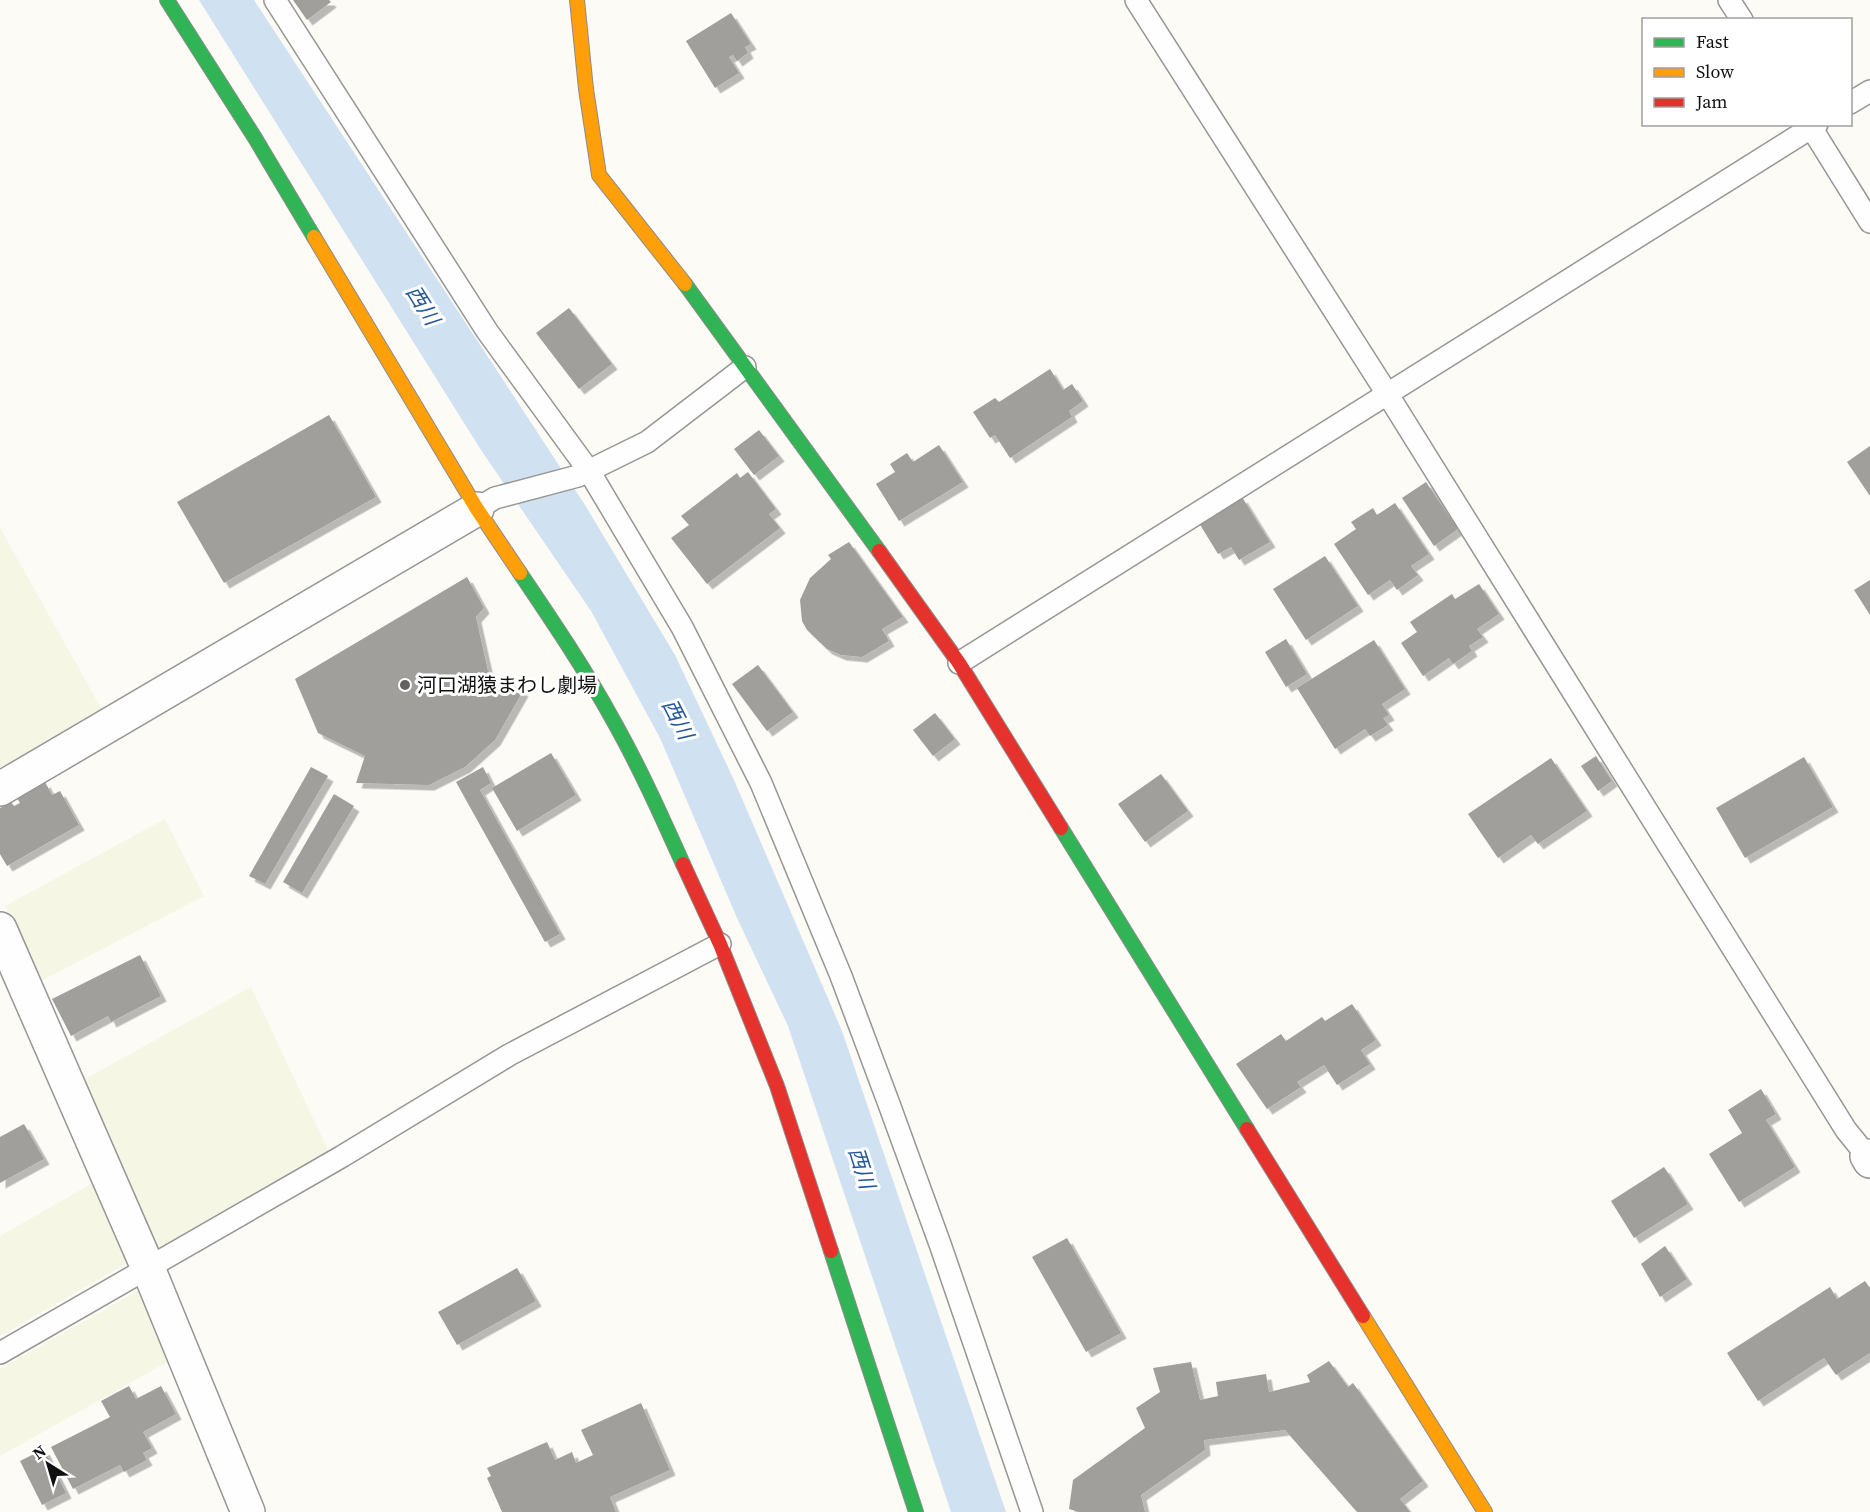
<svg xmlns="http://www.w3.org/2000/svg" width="1870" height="1512" font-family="'Source Serif 4','Noto Sans JP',serif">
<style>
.farmland{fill:#f6f6e4}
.water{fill:#d0e2f2}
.building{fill:#a09f9b;filter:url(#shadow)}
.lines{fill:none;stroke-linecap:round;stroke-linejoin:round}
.lane-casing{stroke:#969694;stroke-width:24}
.street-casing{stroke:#969694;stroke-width:36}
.fast-casing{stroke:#8d8c8a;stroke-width:16}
.slow-casing{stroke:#8d8c8a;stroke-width:16}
.jam-casing{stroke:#8d8c8a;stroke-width:16}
.lane{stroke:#fffefe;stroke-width:21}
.street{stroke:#fffefe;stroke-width:33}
.fast{stroke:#30b455;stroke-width:14}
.slow{stroke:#ff9f0a;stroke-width:14}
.jam{stroke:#e5322d;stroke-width:14}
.poi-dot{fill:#636260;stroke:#fff;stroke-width:2}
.labels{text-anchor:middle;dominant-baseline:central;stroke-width:6;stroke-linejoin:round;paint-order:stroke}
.poi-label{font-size:20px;fill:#101010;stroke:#fff;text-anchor:start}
.water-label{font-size:21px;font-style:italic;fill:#245898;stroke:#fff}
</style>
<defs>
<filter id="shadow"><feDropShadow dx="5.5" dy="5.5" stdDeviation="0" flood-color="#0004"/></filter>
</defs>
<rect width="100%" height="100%" fill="#fcfbf6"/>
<g class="farmland">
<path d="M0,528L105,715L0,775Z"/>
<path d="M165,819L204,896L39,982L5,906Z"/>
<path d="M251,987L331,1156L156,1255L78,1083Z"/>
<path d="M93,1183L129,1262L0,1336V1236Z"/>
<path d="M141,1289L171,1360L0,1456V1369Z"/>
</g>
<path class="water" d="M199,0H254L585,505L675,655L734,780L842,1031L1006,1512H951L788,1026L737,918L660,738L591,611L481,450Z"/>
<g class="building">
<path d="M293,0H329L331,2L307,20Z"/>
<path d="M731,13L751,44L745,47L748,53L737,61L733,55L729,57L739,73L715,88L686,41Z"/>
<path d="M569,308L612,364L579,389L536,333Z"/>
<path d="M1050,369L1063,390L1072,384L1083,401L1069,411L1072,417L1010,458L995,435L990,438L973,412L995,398L999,402Z"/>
<path d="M329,415L376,497L224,583L177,502Z"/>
<path d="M759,430L779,456L754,475L734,449Z"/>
<path d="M939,445L963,482L899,521L876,484L895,472L890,464L907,453L913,462Z"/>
<path d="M1870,446V496L1847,462Z"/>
<path d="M748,472L776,509L769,514L780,528L707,584L671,538L689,525L681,516L737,473L740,478Z"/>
<path d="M1426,482L1458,529L1434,546L1402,498Z"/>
<path d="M1242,497L1270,542L1239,560L1231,547L1218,554L1199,523Z"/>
<path d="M1395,503L1429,554L1411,566L1418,575L1397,590L1390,580L1368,595L1334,544L1356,529L1351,522L1373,508L1377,515Z"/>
<path d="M849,542L903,617L882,629L889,641L862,657L841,655L827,649L807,630L802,621L800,600L810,578L831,559L828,555Z"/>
<path d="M1325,556L1358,606L1306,640L1273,589Z"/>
<path d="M467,577L484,608L476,617L488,671L523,691L495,740L465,767L429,785L356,783L365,756L318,733L295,679Z"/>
<path d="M1870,580V615L1854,590Z"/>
<path d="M1479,584L1499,614L1477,629L1483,637L1469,646L1472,651L1453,664L1449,658L1423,676L1401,643L1417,632L1410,622L1452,594L1455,599Z"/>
<path d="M1286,639L1307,674L1286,687L1265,652Z"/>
<path d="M1374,640L1405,689L1382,704L1389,715L1383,718L1388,725L1370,736L1365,729L1335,749L1297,688Z"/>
<path d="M758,665L793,712L767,731L732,684Z"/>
<path d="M935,713L955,739L933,756L913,730Z"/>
<path d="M551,753L576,795L517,831L492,788Z"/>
<path d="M1596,756L1612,781L1598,791L1581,766Z"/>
<path d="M1804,757L1833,807L1745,858L1716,808Z"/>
<path d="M1551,758L1587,811L1538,844L1531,835L1498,858L1468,814Z"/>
<path d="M311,767L328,776L265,884L249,876Z"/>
<path d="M483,767L491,783L480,790L560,934L545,942L456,782Z"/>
<path d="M1161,774L1188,811L1145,842L1118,804Z"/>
<path d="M45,782L52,795L60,791L79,825L7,866L0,854V808L11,802L14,806L20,803L17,798Z"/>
<path d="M334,794L354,806L302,893L283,882Z"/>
<path d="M140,955L161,996L111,1022L108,1016L71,1036L52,999Z"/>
<path d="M1352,1004L1376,1040L1361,1050L1370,1064L1337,1085L1324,1065L1297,1082L1301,1087L1267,1109L1236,1064L1281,1034L1286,1041L1322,1017L1325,1021Z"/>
<path d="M1761,1089L1776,1114L1766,1120L1795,1167L1739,1202L1709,1154L1742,1133L1728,1110Z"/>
<path d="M24,1124L44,1159L0,1183V1137Z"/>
<path d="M1664,1167L1688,1204L1634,1238L1611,1201Z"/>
<path d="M1067,1238L1121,1333L1086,1352L1032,1257Z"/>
<path d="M1665,1246L1687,1279L1660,1297L1641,1264Z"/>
<path d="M517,1268L536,1301L457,1345L438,1312Z"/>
<path d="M1865,1281L1870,1288V1353L1836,1375L1824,1358L1758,1401L1727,1353L1830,1287L1837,1299Z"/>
<path d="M1329,1361L1348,1387L1353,1383L1423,1481L1400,1499L1410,1512H1357L1285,1430L1204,1440L1205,1450L1141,1495L1145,1512H1079L1069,1509L1073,1480L1145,1428L1136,1408L1160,1392L1153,1368L1191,1362L1200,1400L1218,1396L1216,1382L1266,1374L1269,1392L1310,1382L1307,1375Z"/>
<path d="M129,1386L136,1399L161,1386L176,1414L143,1432L152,1448L143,1453L147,1460L124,1472L120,1465L73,1489L51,1447L110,1417L101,1401Z"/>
<path d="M641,1403L670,1470L610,1497L616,1512H502L487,1478L491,1476L487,1468L547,1442L555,1460L572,1452L576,1463L593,1455L581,1430Z"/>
<path d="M44,1449L66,1493L42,1505L20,1461Z"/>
</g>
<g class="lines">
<defs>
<g id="lane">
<path d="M275,0L487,331L589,471L682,627L761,783L841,976L889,1104L940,1244L1032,1512"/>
<path d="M1136,0L1388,395L1846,1130L1867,1156"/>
<path d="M1729,0L1742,20"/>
<path d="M1850,103L1870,91"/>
<path d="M1809,124L1870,222"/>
<path d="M477,509L495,498L578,476L647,442L745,367"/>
<path d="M959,663L1817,124"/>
<path d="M0,1353L341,1157L509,1055L720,944"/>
</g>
<g id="street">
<path d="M0,789L477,509"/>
<path d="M0,929L148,1268L248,1512"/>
<path d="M1867,1156L1870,1161"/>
</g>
<g id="fast">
<path d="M167,0L255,138L314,237"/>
<path d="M685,284L879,551"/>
<path d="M520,573C553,622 585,669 613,720C639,766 661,815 683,864"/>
<path d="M1061,828L1247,1129"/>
<path d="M831,1251L916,1512"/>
</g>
<g id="slow">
<path d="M577,0L586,89L599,175L685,284"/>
<path d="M314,237L477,509L520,573"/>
<path d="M1363,1316L1485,1512"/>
</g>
<g id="jam">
<path d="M879,551L959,663L1061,828"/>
<path d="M683,864L720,944L777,1086L831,1251"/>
<path d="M1247,1129L1363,1316"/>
</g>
</defs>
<use href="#lane" class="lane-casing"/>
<use href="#street" class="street-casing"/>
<use href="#fast" class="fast-casing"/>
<use href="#slow" class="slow-casing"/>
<use href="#jam" class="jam-casing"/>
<use href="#lane" class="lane"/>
<use href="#street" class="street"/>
<use href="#fast" class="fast"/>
<use href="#slow" class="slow"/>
<use href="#jam" class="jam"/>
</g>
<circle class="poi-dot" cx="405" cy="685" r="6"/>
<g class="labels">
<g class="poi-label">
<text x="417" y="685">河口湖猿まわし劇場</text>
</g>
<g class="water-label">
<text transform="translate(423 305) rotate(58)">西川</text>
<text transform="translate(678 719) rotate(63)">西川</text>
<text transform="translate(862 1168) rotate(72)">西川</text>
</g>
</g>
<rect x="1642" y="18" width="210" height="108" fill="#ffffff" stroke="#9f9f9f" stroke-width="1.5"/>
<rect x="1654" y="38" width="30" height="9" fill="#30b455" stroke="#9f9f9f" stroke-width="1.5"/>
<text x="1696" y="48" font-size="18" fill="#101010">Fast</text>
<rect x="1654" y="68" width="30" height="9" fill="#ff9f0a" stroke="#9f9f9f" stroke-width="1.5"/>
<text x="1696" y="78" font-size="18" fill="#101010">Slow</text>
<rect x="1654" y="98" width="30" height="9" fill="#e5322d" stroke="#9f9f9f" stroke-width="1.5"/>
<text x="1696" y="108" font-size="18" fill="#101010">Jam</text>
<g transform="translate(48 1464) rotate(323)" stroke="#ffffff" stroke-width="4.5" paint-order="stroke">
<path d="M0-4.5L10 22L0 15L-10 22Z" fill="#101010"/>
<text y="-9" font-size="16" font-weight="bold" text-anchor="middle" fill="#101010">N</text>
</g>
</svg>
